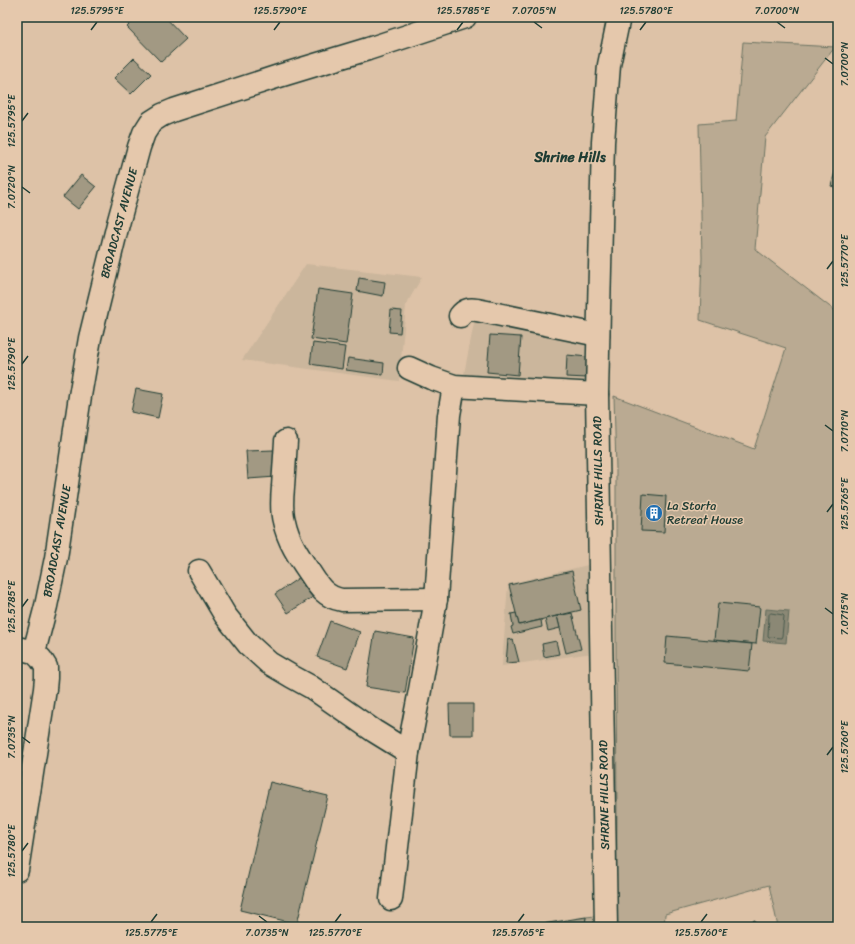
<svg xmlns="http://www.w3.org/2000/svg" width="855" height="944" font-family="Sriracha,sans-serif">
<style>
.built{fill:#cbb69c}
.green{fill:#baaa92;stroke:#6c7463}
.water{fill:#8b8875;stroke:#606a5b}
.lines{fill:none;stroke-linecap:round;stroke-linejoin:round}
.shore{stroke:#4a5b4e;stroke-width:1}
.building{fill:#a29983;stroke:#1f3d34}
.minor-casing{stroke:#1f3d34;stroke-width:25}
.minor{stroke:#e5c8ac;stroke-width:22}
.ticks{fill:none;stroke:#1f3d34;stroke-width:1.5}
.labels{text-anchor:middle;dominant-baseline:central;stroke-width:3;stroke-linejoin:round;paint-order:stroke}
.street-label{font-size:12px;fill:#1f3d34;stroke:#e5c8ac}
.poi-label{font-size:12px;fill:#1f3d34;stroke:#e5c8ac;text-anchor:start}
.quarter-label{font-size:14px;font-weight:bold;fill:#1f3d34;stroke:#e5c8ac}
.neatline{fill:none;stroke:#1f3d34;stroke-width:1.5}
.ticks-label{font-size:10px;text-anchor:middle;fill:#1f3d34}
</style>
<rect width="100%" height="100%" fill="#ddc2a7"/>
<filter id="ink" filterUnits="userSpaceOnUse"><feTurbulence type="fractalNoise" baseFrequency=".025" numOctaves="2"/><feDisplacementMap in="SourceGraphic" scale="8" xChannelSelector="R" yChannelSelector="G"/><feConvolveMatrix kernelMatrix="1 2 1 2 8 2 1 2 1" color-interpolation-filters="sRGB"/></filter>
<g filter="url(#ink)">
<g class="built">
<path d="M306,264L422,277L406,305L399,381L242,360Z"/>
<path d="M476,313L595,337L594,391L462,384Z"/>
<path d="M592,564L593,653L502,666L508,584Z"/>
</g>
<g class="green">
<path d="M743,42L835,47L765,137L755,249L838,313V927H778L769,885L665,914L664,927H616L617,808L616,667V469L614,396L754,449L786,348L700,320L702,258L699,124L736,121Z"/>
<path d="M595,916V927H585L586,917Z"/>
</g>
<path class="water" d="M766,609L789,611L786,643L763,641Z"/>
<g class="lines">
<path class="shore" d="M771,613L783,615L784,616L782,636L781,638L769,637L768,636L769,615Z"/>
</g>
<g class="building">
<path d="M137,17H165L186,39L161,62L127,27Z"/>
<path d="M134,58L151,74L131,94L114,78Z"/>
<path d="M838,161V188L831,186Z"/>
<path d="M81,175L96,187L78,209L63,197Z"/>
<path d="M359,278L385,282L383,296L357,291Z"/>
<path d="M318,289L353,294L346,344L311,339Z"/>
<path d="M391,310L402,311L400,333L389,332Z"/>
<path d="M490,335L521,337L518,375L487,372Z"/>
<path d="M313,343L345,347L342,369L310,364Z"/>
<path d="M567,355L588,357L587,378L566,377Z"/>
<path d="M348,358L384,363L383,375L346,370Z"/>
<path d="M136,389L163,394L158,418L131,412Z"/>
<path d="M274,450L276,477L248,479L246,451Z"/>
<path d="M643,494L666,496L664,532L641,531Z"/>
<path d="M572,571L581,610L519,625L509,585Z"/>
<path d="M303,575L316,595L288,613L275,594Z"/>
<path d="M718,603L760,607L756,644L714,640Z"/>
<path d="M516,613L519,625L541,620L542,627L513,634L511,627L513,626L511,614Z"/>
<path d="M572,613L581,649L566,653L557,616Z"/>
<path d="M557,616L560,628L548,631L545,619Z"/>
<path d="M330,621L360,632L347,668L317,657Z"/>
<path d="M375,631L414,638L405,693L366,687Z"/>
<path d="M667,636L752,644L749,671L665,663Z"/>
<path d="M513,639L519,662L506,663L508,640Z"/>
<path d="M556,641L559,654L544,657L542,644Z"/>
<path d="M449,704H473V735H450Z"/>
<path d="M270,782L328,796L297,924L240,910Z"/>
<path d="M586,917L585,924H542Z"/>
<path d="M755,920L757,927H734Z"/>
<path d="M542,924H585V927H541Z"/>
</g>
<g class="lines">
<defs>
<g id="minor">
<path d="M460,316C465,309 470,309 477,310L598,335"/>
<path d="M409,368L431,378L454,386L597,394"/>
<path d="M286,441C285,457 284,472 283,487C282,498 281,511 284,521C288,541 299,557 310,573C319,587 325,597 342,600L436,599"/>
<path d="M199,571L225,615L248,644L269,663L291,676L311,687L374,731L408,752"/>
<path d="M17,648L34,652L41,659L46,667V678L45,689L17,870"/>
<path d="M34,652L46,606L56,558L80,396L90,338L118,224L139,147L144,133L151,122L162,115L174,110L279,76L368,49L465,17"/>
<path d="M391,899L408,752L420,690L436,599L449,415L454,386"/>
<path d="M606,927L597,394L603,142L609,65L619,17"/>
</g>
</defs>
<use href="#minor" class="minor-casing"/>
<use href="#minor" class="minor"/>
</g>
</g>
<path class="ticks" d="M534,22L542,28M777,22L785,28M91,30L97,22M274,30L280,22M457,30L463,22M640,30L646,22M825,58L833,64M22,121L28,113M22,187L30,193M827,269L833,261M22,364L28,356M825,425L833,431M827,512L833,504M22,607L28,599M825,608L833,614M22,737L30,743M827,755L833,747M22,851L28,843M259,916L267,922M151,922L157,914M335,922L341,914M518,922L524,914M701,922L707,914"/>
<defs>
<symbol id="building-disc" viewBox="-11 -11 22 22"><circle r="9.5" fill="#1f6fb2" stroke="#e5c8ac"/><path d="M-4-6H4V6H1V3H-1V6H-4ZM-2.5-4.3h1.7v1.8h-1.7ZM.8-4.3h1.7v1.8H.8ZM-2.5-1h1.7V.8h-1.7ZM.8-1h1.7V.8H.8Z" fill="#fff"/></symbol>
</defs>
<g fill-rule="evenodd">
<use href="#building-disc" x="644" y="503" width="20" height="20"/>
</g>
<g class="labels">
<g class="street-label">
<text transform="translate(119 223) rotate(-75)">BROADCAST AVENUE</text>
<text transform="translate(598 471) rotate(-91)">SHRINE HILLS ROAD</text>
<text transform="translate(57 541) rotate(-80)">BROADCAST AVENUE</text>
<text transform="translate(604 795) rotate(-91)">SHRINE HILLS ROAD</text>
</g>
<g class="poi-label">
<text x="667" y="506">La Storta<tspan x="667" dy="14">Retreat House</tspan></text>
</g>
<g class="quarter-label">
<text x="570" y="157">Shrine Hills</text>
</g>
</g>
<rect width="855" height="944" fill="none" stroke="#e5c8ac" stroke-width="44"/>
<rect x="22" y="22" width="811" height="900" class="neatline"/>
<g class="ticks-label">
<text x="97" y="14">125.5795°E</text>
<text x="280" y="14">125.5790°E</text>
<text x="463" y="14">125.5785°E</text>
<text x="534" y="14">7.0705°N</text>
<text x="646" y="14">125.5780°E</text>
<text x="777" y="14">7.0700°N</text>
<text transform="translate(844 64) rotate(-90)" y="4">7.0700°N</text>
<text transform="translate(11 121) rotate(-90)" y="4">125.5795°E</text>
<text transform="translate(11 187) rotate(-90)" y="4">7.0720°N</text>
<text transform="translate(844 261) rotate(-90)" y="4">125.5770°E</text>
<text transform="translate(11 364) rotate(-90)" y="4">125.5790°E</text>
<text transform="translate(844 431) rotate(-90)" y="4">7.0710°N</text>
<text transform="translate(844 504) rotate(-90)" y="4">125.5765°E</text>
<text transform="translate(11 607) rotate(-90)" y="4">125.5785°E</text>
<text transform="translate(844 614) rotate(-90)" y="4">7.0715°N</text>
<text transform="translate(11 737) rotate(-90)" y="4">7.0735°N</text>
<text transform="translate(844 747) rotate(-90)" y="4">125.5760°E</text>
<text transform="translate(11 851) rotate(-90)" y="4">125.5780°E</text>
<text x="151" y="936">125.5775°E</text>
<text x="267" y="936">7.0735°N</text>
<text x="335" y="936">125.5770°E</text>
<text x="518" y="936">125.5765°E</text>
<text x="701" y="936">125.5760°E</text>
</g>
</svg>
